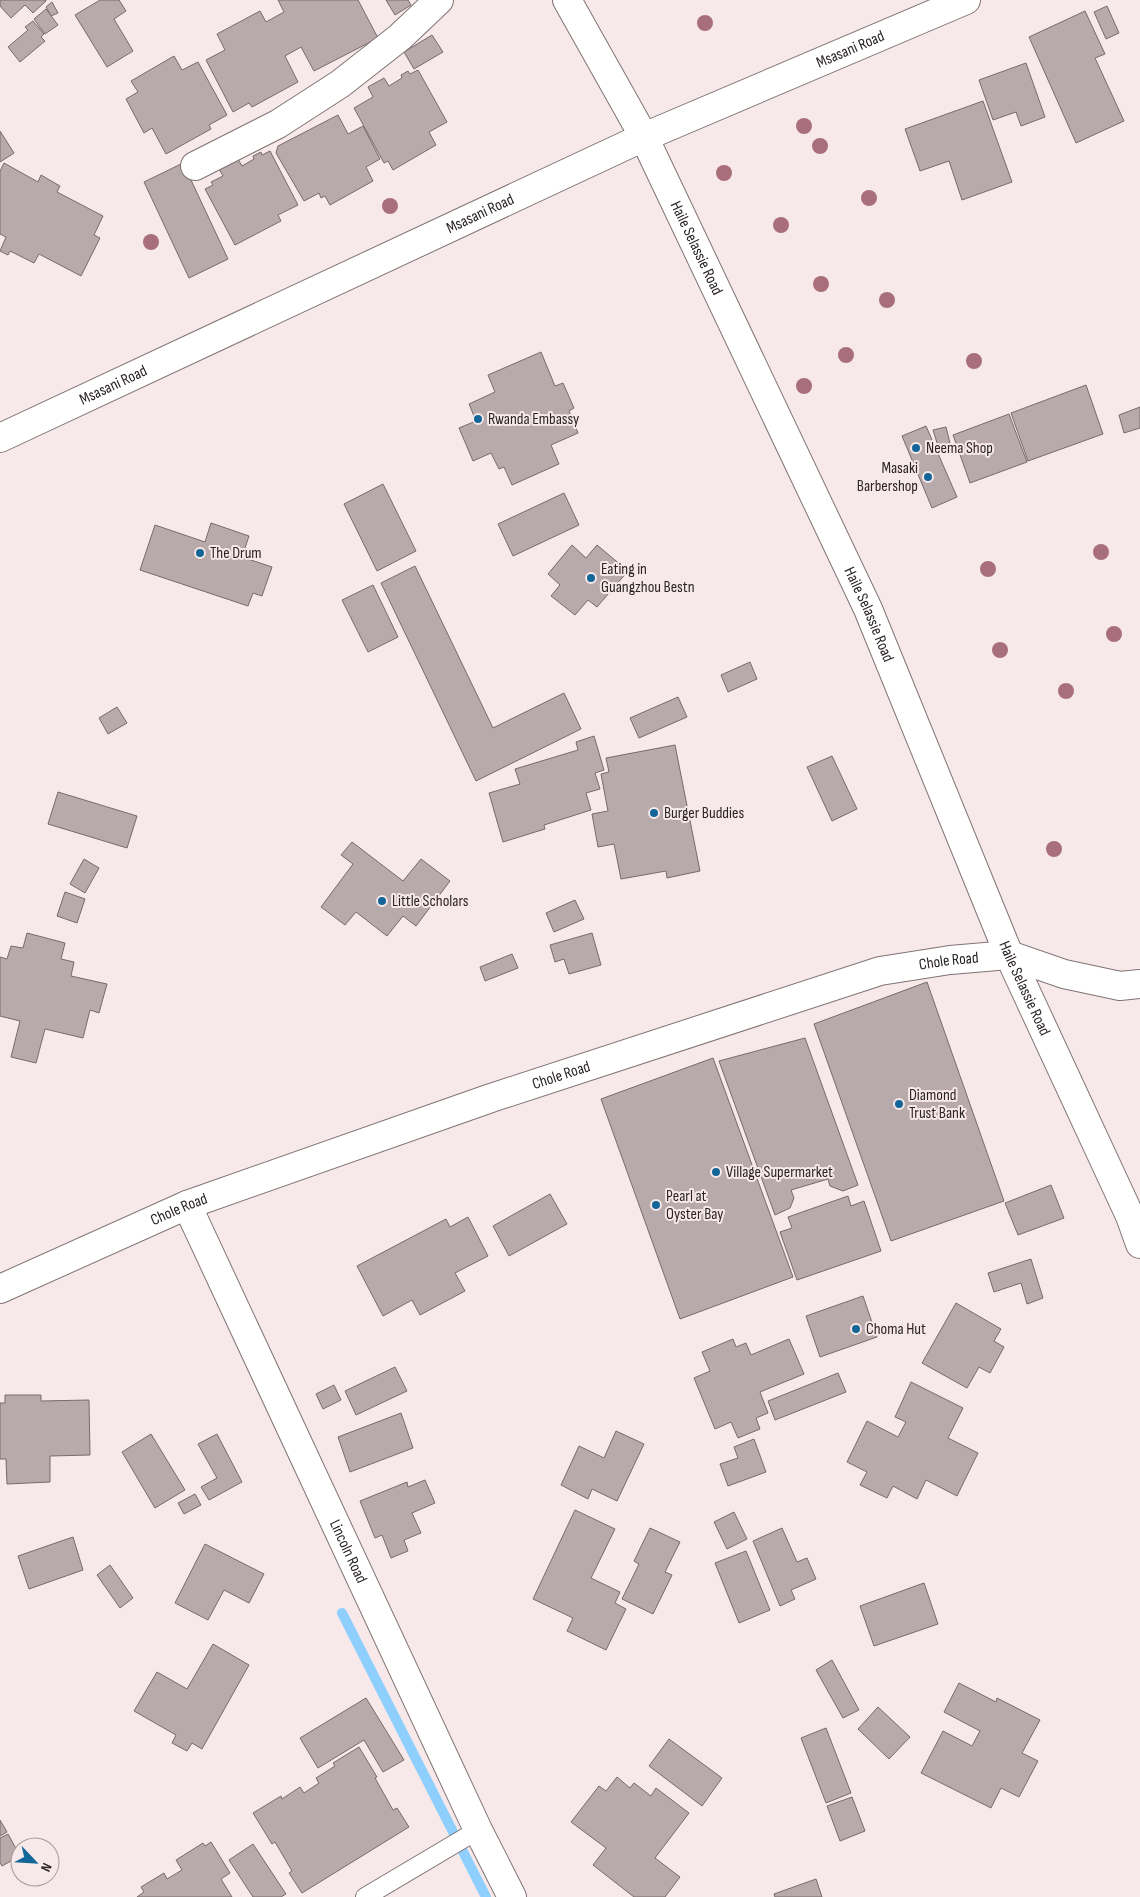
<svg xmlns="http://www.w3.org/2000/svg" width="1140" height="1897" font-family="'Sofia Sans Condensed',sans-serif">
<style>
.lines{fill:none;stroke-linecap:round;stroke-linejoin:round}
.stream{stroke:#8fcffe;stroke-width:10}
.building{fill:#b8aaaa;stroke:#776a6a}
.service-casing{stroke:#807374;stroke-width:20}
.minor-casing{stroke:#807374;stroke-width:30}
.tertiary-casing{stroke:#807374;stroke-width:30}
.service{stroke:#fff;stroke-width:18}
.minor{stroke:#fff;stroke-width:28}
.tertiary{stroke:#fff;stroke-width:28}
.tree{fill:#a86f7a}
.poi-dot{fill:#136798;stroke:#f7e9e9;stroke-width:2}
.labels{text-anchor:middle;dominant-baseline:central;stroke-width:4;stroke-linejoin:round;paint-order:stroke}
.street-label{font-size:16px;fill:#2a2425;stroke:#f7e9e9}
.poi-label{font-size:16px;fill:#2a2425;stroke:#f7e9e9;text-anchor:start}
</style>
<rect width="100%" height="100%" fill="#f7e9e9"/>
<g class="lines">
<path class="stream" d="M342,1613L486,1897"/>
</g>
<g class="building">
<path d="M0,0H46V1L33,13L25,5L11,18L0,6Z"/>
<path d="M100,0H119L126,11L114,19L133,51L107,67L75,15Z"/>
<path d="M278,0H358L378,38L314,71L301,47L285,56L298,82L252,107L249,103L233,112L206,60L225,50L217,34L260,11L266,22L284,12Z"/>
<path d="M386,0H408L411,5L395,15Z"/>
<path d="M52,2L58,13L51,16L46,7Z"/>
<path d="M1107,6L1119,33L1106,39L1094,12Z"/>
<path d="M46,9L58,25L45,34L34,19Z"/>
<path d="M1085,11L1105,54L1095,58L1124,121L1076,143L1029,37Z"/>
<path d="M33,21L44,34L41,37L45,41L20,62L8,47L28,30L25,27Z"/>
<path d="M432,35L443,52L414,69L404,52Z"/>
<path d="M174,56L182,70L198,62L227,115L209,125L211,129L166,154L152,128L144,133L126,99L138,92L131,81Z"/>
<path d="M1026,63L1045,117L1021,126L1016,112L993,120L979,80Z"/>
<path d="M418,70L447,122L429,132L436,145L393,170L388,161L384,163L354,108L373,97L368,87L384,78L389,86L402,78L401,75L408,71L410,74Z"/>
<path d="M983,101L1012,182L962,200L949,161L920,171L905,129Z"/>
<path d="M338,115L348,134L363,126L380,159L366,167L373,181L330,205L325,196L321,198L319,193L304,201L276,153L278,146Z"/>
<path d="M0,131L14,153L0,162Z"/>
<path d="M270,151L298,205L278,215L281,221L235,245L205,189L213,185L211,182L223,176L219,169L238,159L242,166L254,159L253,156L261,152L262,155Z"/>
<path d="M4,163L38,182L41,175L60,186L57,192L103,216L94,235L100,238L81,276L39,254L34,263L10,251L8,255L0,251L6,237L0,234V171Z"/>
<path d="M183,163L228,259L189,278L144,182Z"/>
<path d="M541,352L555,386L563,383L574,408L569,411L578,433L551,445L559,464L512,485L504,467L499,469L491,453L473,461L459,428L476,421L469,404L495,392L488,375Z"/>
<path d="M1086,385L1103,434L1028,461L1011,413Z"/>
<path d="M1140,407V428L1124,433L1119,415Z"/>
<path d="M1009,414L1027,462L970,483L953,435Z"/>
<path d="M926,426L957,497L932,508L902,436Z"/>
<path d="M946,427L950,443L938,446L933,430Z"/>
<path d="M383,484L416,551L377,571L344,504Z"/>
<path d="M564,493L579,525L513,556L498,524Z"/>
<path d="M211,523L249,536L242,557L272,567L262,596L253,593L248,606L140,570L155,525L205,542Z"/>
<path d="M572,545L586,558L597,545L628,571L597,607L588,600L575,615L551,596L560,585L548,574Z"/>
<path d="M415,566L493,728L564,693L581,729L476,781L381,583Z"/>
<path d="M373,585L398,637L368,652L342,600Z"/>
<path d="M750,662L757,679L728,692L721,675Z"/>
<path d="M678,697L687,717L639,738L630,718Z"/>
<path d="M117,707L127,723L108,734L99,718Z"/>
<path d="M594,736L604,770L595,773L600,789L586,793L591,810L544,825L545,829L503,842L489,793L520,784L515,769L578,750L576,742Z"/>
<path d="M675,745L700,871L667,878L666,871L621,879L614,844L598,847L592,814L608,811L601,774L609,772L606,758Z"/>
<path d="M832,756L857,809L832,821L807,767Z"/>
<path d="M58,792L137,816L127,848L48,824Z"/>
<path d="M352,842L403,881L421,859L450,881L416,926L403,916L387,936L356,912L345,925L321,907L353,864L341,855Z"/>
<path d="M84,859L99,868L85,893L70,884Z"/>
<path d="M65,892L85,899L77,923L57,916Z"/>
<path d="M575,900L584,919L554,932L546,913Z"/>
<path d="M27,933L65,943L61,959L74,962L71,976L107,984L99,1013L90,1010L83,1038L45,1029L36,1063L11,1057L20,1021L0,1016V957L7,959L11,946L23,948Z"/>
<path d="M592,933L601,965L569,974L564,959L555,962L550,945Z"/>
<path d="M512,954L518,968L485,981L480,967Z"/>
<path d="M927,982L1004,1201L891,1241L814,1024Z"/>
<path d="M805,1038L858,1185L843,1191L830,1186L828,1179L791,1190L794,1198L790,1208L775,1215L719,1061Z"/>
<path d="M713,1058L793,1277L680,1319L601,1099Z"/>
<path d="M1051,1185L1064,1218L1018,1235L1005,1203Z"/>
<path d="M550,1194L567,1224L509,1256L493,1226Z"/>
<path d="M848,1196L851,1206L864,1201L881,1251L797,1280L780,1232L792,1228L788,1217Z"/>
<path d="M468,1217L488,1256L455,1273L465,1291L420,1315L412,1300L383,1316L357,1266L446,1219L450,1227Z"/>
<path d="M1031,1259L1043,1298L1027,1304L1021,1283L994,1292L988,1273Z"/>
<path d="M863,1296L877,1337L820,1357L806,1316Z"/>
<path d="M956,1303L1001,1329L994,1341L1004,1347L990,1373L979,1367L967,1388L922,1363Z"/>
<path d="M733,1339L736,1347L746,1343L751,1355L789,1339L804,1374L760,1392L768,1413L756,1418L760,1429L738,1438L731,1422L715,1429L694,1378L710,1371L702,1352Z"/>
<path d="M395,1367L407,1391L356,1415L345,1391Z"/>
<path d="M838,1373L846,1392L775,1420L768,1401Z"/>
<path d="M911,1382L963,1408L948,1438L978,1453L957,1496L926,1480L917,1499L893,1486L887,1498L860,1485L867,1472L847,1462L867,1421L898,1437L906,1422L895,1417Z"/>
<path d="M334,1385L341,1400L323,1409L316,1394Z"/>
<path d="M5,1395H41V1401L89,1400L90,1455L50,1456V1482L7,1484L6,1459H0V1403H5Z"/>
<path d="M401,1413L413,1448L350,1472L338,1437Z"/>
<path d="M616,1431L644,1444L617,1501L592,1489L588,1499L561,1485L579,1446L604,1458Z"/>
<path d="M151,1434L185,1490L155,1508L122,1452Z"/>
<path d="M217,1434L242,1482L209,1500L201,1487L217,1478L198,1444Z"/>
<path d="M754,1439L766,1472L728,1486L720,1464L738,1458L734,1447Z"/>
<path d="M425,1480L435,1503L412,1513L421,1533L404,1540L408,1551L391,1558L382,1535L375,1538L360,1501L407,1482L408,1487Z"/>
<path d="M195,1494L201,1505L184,1514L178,1503Z"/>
<path d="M575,1510L615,1529L591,1578L620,1592L615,1603L626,1609L606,1650L567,1631L573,1618L533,1599Z"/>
<path d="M734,1512L747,1539L727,1549L714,1522Z"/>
<path d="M650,1528L680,1542L665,1572L672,1575L653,1614L622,1599L639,1564L634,1561Z"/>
<path d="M782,1528L797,1562L807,1558L816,1579L791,1590L795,1599L780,1606L753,1541Z"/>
<path d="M73,1537L83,1570L29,1589L18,1556Z"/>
<path d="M205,1544L264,1574L249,1603L224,1590L208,1620L175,1603Z"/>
<path d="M746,1551L770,1610L739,1623L715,1563Z"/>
<path d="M110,1565L133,1598L120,1608L97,1575Z"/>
<path d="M924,1583L938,1624L874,1646L860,1606Z"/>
<path d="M213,1644L249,1665L202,1749L192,1743L187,1751L172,1743L176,1735L134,1711L157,1672L187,1689Z"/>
<path d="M832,1660L859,1710L843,1718L816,1670Z"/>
<path d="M959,1683L996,1702L997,1698L1040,1720L1022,1753L1038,1761L1019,1797L1001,1788L991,1808L921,1773L943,1731L972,1746L980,1731L944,1712Z"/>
<path d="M366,1698L404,1760L383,1772L364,1740L318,1768L300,1738Z"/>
<path d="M878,1707L910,1737L889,1759L858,1729Z"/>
<path d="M826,1728L851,1793L826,1803L801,1738Z"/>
<path d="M669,1739L722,1778L702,1806L649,1766Z"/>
<path d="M359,1747L377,1777L375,1778L393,1810L397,1808L409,1827L302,1893L289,1873L292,1871L275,1842L272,1844L253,1813L281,1796L282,1799L300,1787L304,1793L319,1783L316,1778L335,1766L333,1763Z"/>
<path d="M617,1777L630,1788L634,1783L651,1796L656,1788L689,1813L655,1858L680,1877L665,1897H634L593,1865L606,1848L571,1822L599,1786L606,1791Z"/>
<path d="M852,1797L865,1831L840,1841L827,1806Z"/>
<path d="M0,1820L7,1832L0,1836Z"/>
<path d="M8,1834L20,1856L2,1866L0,1863V1838Z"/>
<path d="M211,1842L230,1873L221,1879L232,1897H137L144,1892L141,1887L164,1873L167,1879L182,1870L176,1860L203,1843L205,1846Z"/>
<path d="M253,1844L286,1894L281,1897H253L229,1860Z"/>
<path d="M816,1879L822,1897H775L774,1894Z"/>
</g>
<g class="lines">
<defs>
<path id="service" d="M365,1897L478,1830"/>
<g id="minor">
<path d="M195,166L278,124L340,84L400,37L439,0"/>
<path id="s1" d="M0,438L644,137L966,0"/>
<path id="s2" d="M187,1205L478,1830L512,1897"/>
</g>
<g id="tertiary">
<path id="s3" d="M567,0L644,137L868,609L1009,955L1130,1216L1140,1244"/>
<path id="s4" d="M0,1289L187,1205L491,1098L880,971L950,960L1009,955L1064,974L1120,986L1140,984"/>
</g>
</defs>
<use href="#service" class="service-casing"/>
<use href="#minor" class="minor-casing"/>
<use href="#tertiary" class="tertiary-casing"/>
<use href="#service" class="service"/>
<use href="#minor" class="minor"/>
<use href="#tertiary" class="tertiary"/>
</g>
<g class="tree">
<circle cx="705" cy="23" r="8"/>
<circle cx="804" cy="126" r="8"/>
<circle cx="820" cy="146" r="8"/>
<circle cx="724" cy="173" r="8"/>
<circle cx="869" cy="198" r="8"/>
<circle cx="390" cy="206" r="8"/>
<circle cx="781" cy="225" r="8"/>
<circle cx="151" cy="242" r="8"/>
<circle cx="821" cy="284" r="8"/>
<circle cx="887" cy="300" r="8"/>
<circle cx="846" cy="355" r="8"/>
<circle cx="974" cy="361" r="8"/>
<circle cx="804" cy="386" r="8"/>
<circle cx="1101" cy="552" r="8"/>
<circle cx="988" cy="569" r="8"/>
<circle cx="1114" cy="634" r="8"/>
<circle cx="1000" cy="650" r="8"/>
<circle cx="1066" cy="691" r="8"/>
<circle cx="1054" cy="849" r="8"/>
</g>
<g class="poi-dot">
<circle cx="478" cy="419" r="5"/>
<circle cx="916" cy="448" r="5"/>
<circle cx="928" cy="477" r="5"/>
<circle cx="200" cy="553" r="5"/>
<circle cx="591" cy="578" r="5"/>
<circle cx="654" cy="813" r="5"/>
<circle cx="382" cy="901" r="5"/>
<circle cx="899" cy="1104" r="5"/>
<circle cx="716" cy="1172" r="5"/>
<circle cx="656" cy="1205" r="5"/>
<circle cx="856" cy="1329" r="5"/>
</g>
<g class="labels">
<g class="street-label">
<text stroke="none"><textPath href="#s1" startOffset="935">Msasani Road</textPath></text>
<text stroke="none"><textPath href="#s1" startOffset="530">Msasani Road</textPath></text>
<text stroke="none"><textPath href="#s3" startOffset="280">Haile Selassie Road</textPath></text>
<text stroke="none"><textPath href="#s1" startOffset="125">Msasani Road</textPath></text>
<text stroke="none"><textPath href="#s3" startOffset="685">Haile Selassie Road</textPath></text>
<text stroke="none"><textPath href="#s4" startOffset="1006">Chole Road</textPath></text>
<text stroke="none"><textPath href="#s3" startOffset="1090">Haile Selassie Road</textPath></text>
<text stroke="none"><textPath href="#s4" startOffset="601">Chole Road</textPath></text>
<text stroke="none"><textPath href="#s4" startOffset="196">Chole Road</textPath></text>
<text stroke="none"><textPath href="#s2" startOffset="382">Lincoln Road</textPath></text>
</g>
<g class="poi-label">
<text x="488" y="419">Rwanda Embassy</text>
<text x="926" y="448">Neema Shop</text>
<text x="918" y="468" text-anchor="end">Masaki<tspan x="918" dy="18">Barbershop</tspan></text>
<text x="210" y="553">The Drum</text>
<text x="601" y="569">Eating in<tspan x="601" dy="18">Guangzhou Bestn</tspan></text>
<text x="664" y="813">Burger Buddies</text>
<text x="392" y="901">Little Scholars</text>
<text x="909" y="1095">Diamond<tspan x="909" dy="18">Trust Bank</tspan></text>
<text x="726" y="1172">Village Supermarket</text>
<text x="666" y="1196">Pearl at<tspan x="666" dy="18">Oyster Bay</tspan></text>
<text x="866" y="1329">Choma Hut</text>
</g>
</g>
<g transform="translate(35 1862) rotate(115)"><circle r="24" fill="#f7e9e9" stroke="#a59a9b"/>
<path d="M0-4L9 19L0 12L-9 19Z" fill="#136798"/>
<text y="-8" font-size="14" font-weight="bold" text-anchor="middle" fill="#2a2425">N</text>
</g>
</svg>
